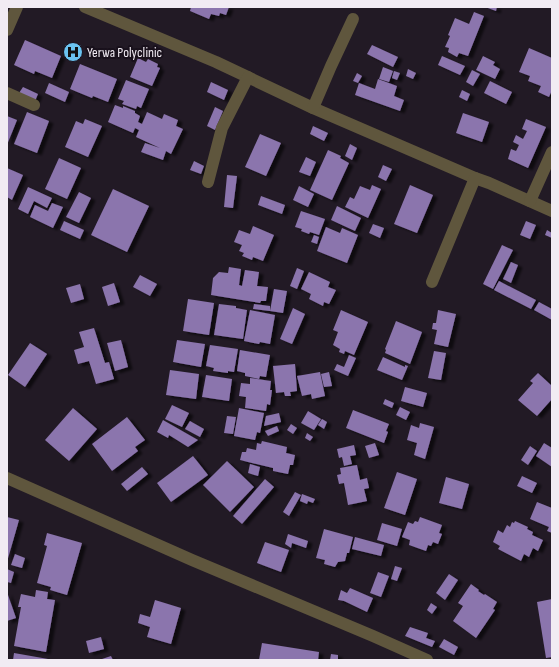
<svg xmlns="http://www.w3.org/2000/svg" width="559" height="667" font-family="'Sofia Sans Condensed',sans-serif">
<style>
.building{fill:#8b74ad;filter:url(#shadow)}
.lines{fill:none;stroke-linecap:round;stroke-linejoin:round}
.minor{stroke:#5f563d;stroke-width:12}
.labels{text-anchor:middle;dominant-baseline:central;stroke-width:4;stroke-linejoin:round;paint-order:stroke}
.poi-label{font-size:14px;fill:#f1ebf3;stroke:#19111c;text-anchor:start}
</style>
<defs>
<filter id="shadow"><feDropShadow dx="4.5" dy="2.5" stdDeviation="1" flood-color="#0009"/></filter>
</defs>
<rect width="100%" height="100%" fill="#221a25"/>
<g class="building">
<path d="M191,7H229L226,15L220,13L219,16L211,14L209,19L190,11Z"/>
<path d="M485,7H497L496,11Z"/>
<path d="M474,12L484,16L468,56L459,53L457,57L448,52L449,48L445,47L450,36L448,35L455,18L469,24Z"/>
<path d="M25,40L61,56L52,78L35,71L34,74L14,65Z"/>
<path d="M372,45L398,57L393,67L367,54Z"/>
<path d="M529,48L552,58V90L549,97L538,92L541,86L528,81L530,76L519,72Z"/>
<path d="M442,56L465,66L460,75L438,65Z"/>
<path d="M483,56L495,62L493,65L500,69L495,79L476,70Z"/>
<path d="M138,58L146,62L148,59L158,64L157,67L160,68L152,86L130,77Z"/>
<path d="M80,64L117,79L108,102L93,96L92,98L70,89Z"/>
<path d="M383,67L393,71L389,82L379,79Z"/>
<path d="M408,69L416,73L413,79L406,76Z"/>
<path d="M472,70L480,74L473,86L466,82Z"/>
<path d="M394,71L400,73L397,80L392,78Z"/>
<path d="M357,73L362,76L358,83L353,81Z"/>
<path d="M378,79L397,86L394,96L404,100L400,111L355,95L359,83L375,89Z"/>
<path d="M126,80L149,89L141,108L137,106L136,109L122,104L124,101L118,99Z"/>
<path d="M490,81L512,92L506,104L484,93Z"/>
<path d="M211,82L228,90L224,100L207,92Z"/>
<path d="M49,83L69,92L65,102L45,93Z"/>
<path d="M23,87L38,94L35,101L19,93Z"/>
<path d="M462,90L470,94L467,101L459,97Z"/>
<path d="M115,105L123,108V106L135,111V113L140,116L138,122L142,124L147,112L162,119L164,114L178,120L176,126L183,129L171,154L166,151L163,160L141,152L145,143L160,148L136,137L139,130L135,128L133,133L108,122Z"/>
<path d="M215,107L223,111L215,130L207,126Z"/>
<path d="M27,112L49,121L37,153L14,144Z"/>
<path d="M463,113L489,122L482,142L456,133Z"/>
<path d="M7,116L17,120L7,145Z"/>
<path d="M85,119L102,126L88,157L65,147L76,121L83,124Z"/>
<path d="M526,119L546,127L528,168L508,159L511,149L516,151L519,145L513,142L516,135L523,139L527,131L522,129Z"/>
<path d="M313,126L328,133L324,141L310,134Z"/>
<path d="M260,134L281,143L266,176L245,167Z"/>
<path d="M350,144L357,148L352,160L345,156Z"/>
<path d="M328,150L341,156L340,158L349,163L332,200L310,190Z"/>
<path d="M306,157L316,162L310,176L299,172Z"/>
<path d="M59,158L81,168L67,199L45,189Z"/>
<path d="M194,161L204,166L201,174L190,170Z"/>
<path d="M383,165L392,169L386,181L378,177Z"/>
<path d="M7,168L23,175L12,200L7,197Z"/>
<path d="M227,175L237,176L233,208L224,207Z"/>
<path d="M372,185L381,189L368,218L345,207L350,197L354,199L360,186L370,190Z"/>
<path d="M410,185L433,195L417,233L394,224Z"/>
<path d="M299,186L314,194L308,207L293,200Z"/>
<path d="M28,187L52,198L47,208L34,201L28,214L18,209Z"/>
<path d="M113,189L149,206L127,252L91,235Z"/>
<path d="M79,192L91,198L79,223L66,217Z"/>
<path d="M261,196L285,205L282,214L258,205Z"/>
<path d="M52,203L63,207L53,228L30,217L35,205L48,211Z"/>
<path d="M337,206L361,218L355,231L331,220Z"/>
<path d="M301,211L325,219L319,235L310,232L309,234L301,231L302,229L295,227Z"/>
<path d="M64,221L84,230L80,239L60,230Z"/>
<path d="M526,221L536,225L530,239L520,235Z"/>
<path d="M373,224L384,228L380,238L369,233Z"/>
<path d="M253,226L274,235L263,261L253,257L252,260L242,256L244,253L239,251L242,245L234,242L239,230L250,234Z"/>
<path d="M326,227L340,233L342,228L358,235L347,263L317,251Z"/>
<path d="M547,230L552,233V238L545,235Z"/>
<path d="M314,235L319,237L317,244L311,242Z"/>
<path d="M502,245L513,250L493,289L483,284Z"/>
<path d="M511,262L518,265L511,283L503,279Z"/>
<path d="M229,267L241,269L239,285L242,286L245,270L259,272L257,286L268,287L266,301H261L260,303L211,295L213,278L219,272L228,273Z"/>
<path d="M297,268L304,271L297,289L290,286Z"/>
<path d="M309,272L330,282L328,287L336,290L329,304L324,302L323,306L309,299L311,294L301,289Z"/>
<path d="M140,275L157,284L150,296L133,287Z"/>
<path d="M499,281L536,300L531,309L494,290Z"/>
<path d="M114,283L120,302L108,306L102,287Z"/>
<path d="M80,284L84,299L71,303L66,288Z"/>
<path d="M274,289L287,291L283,313L270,311Z"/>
<path d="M188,299L214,303L209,335L183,331Z"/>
<path d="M539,302L552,309V320L534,310Z"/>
<path d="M219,304L236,306V308L247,310L243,339L214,335Z"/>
<path d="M254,304L270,306V311L253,309Z"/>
<path d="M293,308L305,314L292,344L280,339Z"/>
<path d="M250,310L275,315L270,344L260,342L259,344L244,341Z"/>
<path d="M341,310L368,322L354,355L345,351L344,354L339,352L340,349L333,345L338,332L333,330Z"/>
<path d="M438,310L456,314L448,347L434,344L437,330L432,329L433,323H436Z"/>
<path d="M396,321L422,332L410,364L385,353L386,350L385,349Z"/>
<path d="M94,328L105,363L109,362L114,379L96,384L89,361L78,364L74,350L84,347L79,332Z"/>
<path d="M121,340L128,367L115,371L107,343Z"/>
<path d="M177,340L205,344L201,367L173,362Z"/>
<path d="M30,343L47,354L25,387L8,375Z"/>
<path d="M210,345L238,349L234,372L228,371V373L213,371L214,368L206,366Z"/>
<path d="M240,350L270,355L266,377L260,376L259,379L245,376V373L237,371Z"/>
<path d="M434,351L446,353L441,380L428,378Z"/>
<path d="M349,355L356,358L348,376L334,370L337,364L344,367Z"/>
<path d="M383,357L405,367V365L408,366L402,380L377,370Z"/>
<path d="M295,364L297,391L290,392L291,396H285L284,392L276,393L273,366Z"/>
<path d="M170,370L199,374L196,399L166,395Z"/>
<path d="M320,372L325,396L312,399L311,394L302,396L297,376Z"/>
<path d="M329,372L332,386L324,387L321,374Z"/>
<path d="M538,373L552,386V399L537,416L518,400L533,383L530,381Z"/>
<path d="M206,375L232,379L229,401L202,397Z"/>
<path d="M250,378L271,381L270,390H272L270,405L267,404L266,411L245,408L246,397L239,396L241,383L250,384Z"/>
<path d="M405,387L427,393L423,407L401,401Z"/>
<path d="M385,399L394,403L392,408L383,404Z"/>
<path d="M172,405L189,413L182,427L165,419Z"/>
<path d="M400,407L410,412L406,420L396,415Z"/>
<path d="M73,408L97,429L69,461L45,440Z"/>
<path d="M239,408L264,413L260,433L257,432L255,440L234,436Z"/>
<path d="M353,410L389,424L386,431L388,432L384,443L346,428Z"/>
<path d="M308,411L321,419L314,430L301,423Z"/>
<path d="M279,413L281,422L264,426L266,416Z"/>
<path d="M227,416L236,417L233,434L224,433Z"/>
<path d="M127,417L145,440L135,447L138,451L112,471L92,444Z"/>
<path d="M322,419L327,422L324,429L318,425Z"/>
<path d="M163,420L198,440L188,447L169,435L168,438L157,432Z"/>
<path d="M190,421L204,429L200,437L185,429Z"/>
<path d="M420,423L434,427L425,459L414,455L417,443L407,440L411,425L419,428Z"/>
<path d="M291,424L297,428L293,434L287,430Z"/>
<path d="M277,426L279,431L268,436L265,431Z"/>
<path d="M307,433L313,437L310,441L305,438Z"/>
<path d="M262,441L287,447L286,453L295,455L293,465H290L288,474L273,471V468L240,460L242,452H246L247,448L256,450L257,443L261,444Z"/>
<path d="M375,443L379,455L369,458L365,446Z"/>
<path d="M544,443L552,448V467L536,456Z"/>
<path d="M354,445L356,455L350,456L352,464L344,466L342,457L339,458L337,449Z"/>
<path d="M530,446L537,451L528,465L521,460Z"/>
<path d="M193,456L208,475L171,502L157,483Z"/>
<path d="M227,461L254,487L230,512L203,485Z"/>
<path d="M250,464L260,467L258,476L248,473Z"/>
<path d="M357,465L360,480L367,478L369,488L364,489L367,501L348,505L344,483L339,484L337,475L341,474L340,468Z"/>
<path d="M142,467L148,474L127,491L121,484Z"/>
<path d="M397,472L417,479L405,515L384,508Z"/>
<path d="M522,476L537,483L532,493L517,486Z"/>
<path d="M446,477L469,484L462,509L439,503Z"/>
<path d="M265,479L274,487L242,524L233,516Z"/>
<path d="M295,492L301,495L289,516L283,512Z"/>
<path d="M302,494L315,499L313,503L308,501L307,504L300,501Z"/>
<path d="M537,502L552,508V533L547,531L549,527L530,519Z"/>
<path d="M7,517L19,520L7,562Z"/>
<path d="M420,517L442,525L439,533L442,534L438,544L433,542L431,546L428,545L426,551L409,545L410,540L402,537L408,522L413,524L415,521L418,522Z"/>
<path d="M515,521L528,527L527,529L533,532L532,535L543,540L538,551L533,548L529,557L524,554L521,561L498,549L500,546L493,542L498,530L503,533L507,525L510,527L512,522L514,523Z"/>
<path d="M382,523L402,529L397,546L377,540Z"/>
<path d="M324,529L353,537L349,553H347L345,561L338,562L335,567L324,564L325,560L316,558Z"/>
<path d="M47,533L82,543L67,595L50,590L51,587L37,583L47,546L44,545Z"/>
<path d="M288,534L308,541L306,548L292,543L291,548L285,544Z"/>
<path d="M355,537L384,545L381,556L352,549Z"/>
<path d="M265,542L289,550L281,572L257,563Z"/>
<path d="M15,554L25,558L22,568L11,565Z"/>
<path d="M395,566L402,568L397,581L391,579Z"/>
<path d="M7,569L14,572L11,583L7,582Z"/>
<path d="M378,572L389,576L381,597L370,593Z"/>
<path d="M449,574L458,580L445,600L436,593Z"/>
<path d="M471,584L479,590L478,591L484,595L485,594L497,602L493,609L495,610L476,638L453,621L463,606L458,603Z"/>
<path d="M350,588L373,598L367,612L344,601L338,600L341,590L347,593Z"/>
<path d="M36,590L48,592L47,599L55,600L46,652L14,646L21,607H18L21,594L35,597Z"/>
<path d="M7,592L16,618L7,621Z"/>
<path d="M552,599V657L546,658L537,602Z"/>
<path d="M155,600L181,608L171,644L147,637L150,627L138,623L140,614L150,617Z"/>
<path d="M431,603L437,607L432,614L427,610Z"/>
<path d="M410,627L428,633L426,638L435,641L432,647L405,636Z"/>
<path d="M101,637L104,649L89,653L86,641Z"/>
<path d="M444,639L458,647L454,655L439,647Z"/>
<path d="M262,643L319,652L318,660H259Z"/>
<path d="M14,653L48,659V660H13Z"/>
<path d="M331,654L338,655V660H330Z"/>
<path d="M111,656L113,660H99Z"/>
</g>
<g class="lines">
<g class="minor">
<path d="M85,7L216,62L313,108L475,178L489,183L552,211"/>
<path d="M7,30L17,7"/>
<path d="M7,93L34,105"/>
<path d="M313,108L331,66L353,19"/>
<path d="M208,182L222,128L248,77"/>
<path d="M530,201L552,152"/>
<path d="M432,282L475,178"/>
<path d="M7,478L192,560L373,636L427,660"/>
</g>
</g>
<defs>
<symbol id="hospital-disc" viewBox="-11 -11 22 22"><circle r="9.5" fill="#6ac3f1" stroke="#19111c"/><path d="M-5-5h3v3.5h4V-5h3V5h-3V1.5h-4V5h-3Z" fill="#111"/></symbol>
</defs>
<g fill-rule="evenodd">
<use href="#hospital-disc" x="62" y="41" width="22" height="22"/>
</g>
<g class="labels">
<g class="poi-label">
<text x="87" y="52">Yerwa Polyclinic</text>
</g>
</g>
<rect width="559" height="667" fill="none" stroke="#f1ebf3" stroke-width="16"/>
</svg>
